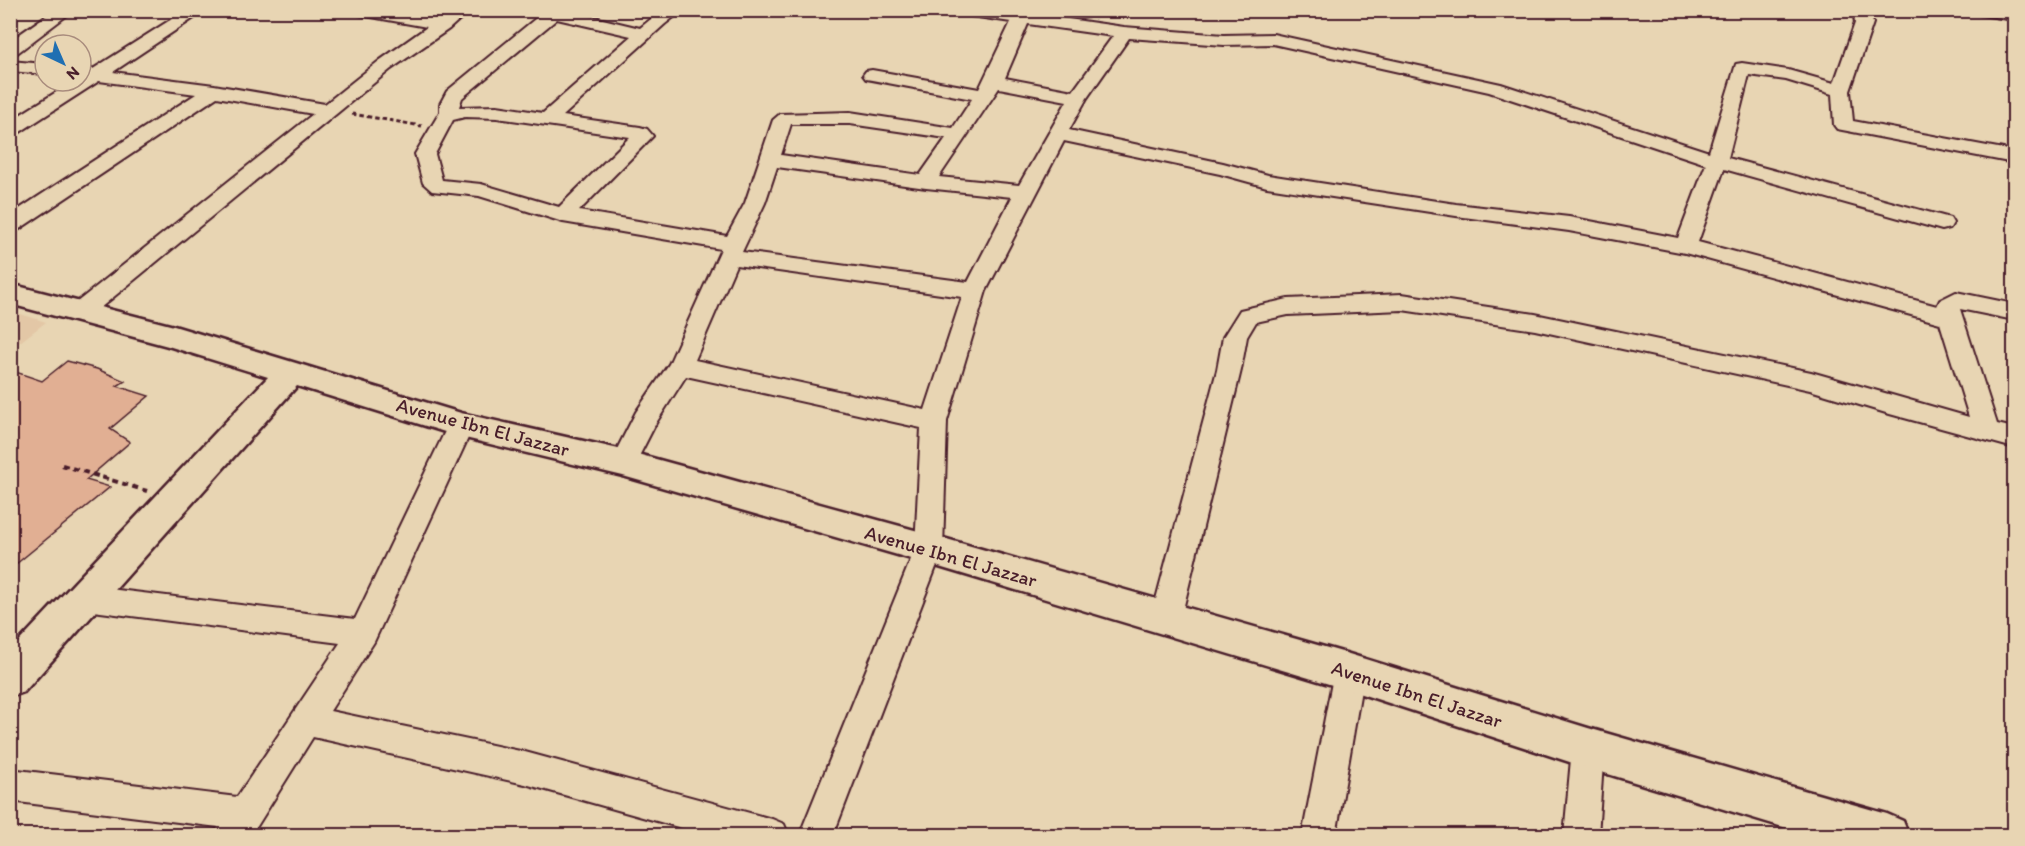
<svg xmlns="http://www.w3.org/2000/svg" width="2025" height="846" font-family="Itim,sans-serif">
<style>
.built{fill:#e3c7a6}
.building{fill:#e1af93;stroke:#4a1f2b;stroke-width:1.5}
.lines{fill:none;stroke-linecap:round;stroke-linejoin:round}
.street-casing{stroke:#4a1f2b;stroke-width:4}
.secondary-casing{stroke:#4a1f2b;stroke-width:5}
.path-far1{stroke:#4a1f2b;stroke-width:3;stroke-dasharray:4.5 3;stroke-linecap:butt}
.path{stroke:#4a1f2b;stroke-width:4;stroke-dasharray:6 4.5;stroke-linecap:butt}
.street{fill:#e8d5b3;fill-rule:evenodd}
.secondary{fill:#e8d5b3;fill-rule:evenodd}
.labels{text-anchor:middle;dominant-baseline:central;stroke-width:4.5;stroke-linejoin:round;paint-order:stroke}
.street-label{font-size:20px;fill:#4a1f2b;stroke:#e8d5b3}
</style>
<rect width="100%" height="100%" fill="#e8d5b3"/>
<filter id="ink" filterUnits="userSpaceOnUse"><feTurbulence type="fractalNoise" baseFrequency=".0167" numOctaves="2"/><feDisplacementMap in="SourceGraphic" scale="12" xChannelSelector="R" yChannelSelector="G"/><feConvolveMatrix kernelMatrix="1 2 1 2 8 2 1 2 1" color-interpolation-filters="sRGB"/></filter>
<g filter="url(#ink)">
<path class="built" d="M11,311L46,322L11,349L10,311Z"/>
<path class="building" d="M67,361L97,369L125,381L117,386L149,396L110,429L130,442L86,480L110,487L10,569V370L42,381Z"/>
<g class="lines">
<defs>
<g id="street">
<path d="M54,10H74L16,54L10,55V41Z"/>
<path d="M186,10H206L113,72L214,85L325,104L379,61L427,27L360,15L352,10H391L438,19L450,10H470L449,29L391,69L88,318L80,320L72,318L68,312L72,306L313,114L217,97L18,230L10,232V215L196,94L99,81L17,134L10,136V121L74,81H81V68L93,69Z"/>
<path d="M546,10H565L640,28L662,10H683L665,24L563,116L640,127L647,129L653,136L579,211L727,236L745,203L773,120L780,114L850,112L953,128L972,99L872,80L866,79L863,75L866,71L872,70L979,89L1011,22L964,15L956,10H1005L1124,27L1224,35L1273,34L1501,84L1709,152L1736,64L1742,63L1788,70L1834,83L1855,23L1853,10H1870L1873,23L1850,91L1853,121L2014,151V163L1837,129L1834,125L1832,94L1786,80L1749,75L1728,158L1950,218L1953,223L1950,228L1942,230L1724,169L1698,242L1937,306L1940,300L1956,292L2014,304V320L1960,309L1997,424L2014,428V448L1886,413L1810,390L1535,330L1402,310L1288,315L1256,322L1247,337L1241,370L1181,618L1176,627L1166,631L1156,627L1151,618L1217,370L1223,337L1240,310L1288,299L1402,294L1535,314L1811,372L1969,417L1940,323L1685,253L1569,231L1456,216L1267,187L1220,174L1064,141L986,291L947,421L943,549L833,836H799L915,549L921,428L686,376L656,423L632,470L623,473L614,470L610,463L636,412L669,364L721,249L563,222L479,196L432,191L423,183L415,154L440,112V104L447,91ZM557,19L631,36L543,113L497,106L459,107L462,98ZM1028,24L1113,36L1073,91L1005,78ZM1129,38L1224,45L1273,44L1489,92L1706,164L1678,238L1569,217L1456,204L1268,175L1223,163L1069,130L1087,98ZM999,88L1067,101L1019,185L939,177ZM465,117L497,118L630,137L559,207L481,184L442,180L435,154L453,120ZM791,124H850L946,138L920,175L781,155ZM777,167L926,188L1012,197L968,282L742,252L765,203ZM736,265L962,297L925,410L695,360Z"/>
<path d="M1973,10H2014V20L1981,15Z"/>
<path d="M10,61L45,64V74L10,71Z"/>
<path d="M461,415L470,418L474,425L374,642L330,711L525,752L772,819L784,824L789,836H710L525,784L313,737L251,836H214L218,827L10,801V769L237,797L340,643L85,610L75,607L70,598L75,589L85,586L355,619L448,425L452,418Z"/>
<path d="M1349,658L1360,662L1364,672L1336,836H1302L1334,672L1338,662Z"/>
<path d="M1588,733L1599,737L1604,748L1598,836H1564L1572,748L1577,737Z"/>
</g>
<path id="secondary" d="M10,284L174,326L461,413L623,450L929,534L1349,654L1588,728L1887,814L1903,821L1909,836H1813L1588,768L1349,690L929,564L623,476L461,437L297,386L24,692L10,697V651L268,377L168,346L10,304Z"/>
</defs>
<use href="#street" class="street-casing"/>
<use href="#secondary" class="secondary-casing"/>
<path class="path-far1" d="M352,114L422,126"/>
<path class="path" d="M62,465L147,491"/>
<use href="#street" class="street"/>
<use href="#secondary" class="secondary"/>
</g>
</g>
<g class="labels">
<g class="street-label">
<text transform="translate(483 427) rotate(15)">Avenue Ibn El Jazzar</text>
<text transform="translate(951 556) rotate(16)">Avenue Ibn El Jazzar</text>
<text transform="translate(1417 694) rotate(18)">Avenue Ibn El Jazzar</text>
</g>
</g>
<rect width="2025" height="846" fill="none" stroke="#e8d5b3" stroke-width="36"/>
<rect x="18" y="18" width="1989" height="810" fill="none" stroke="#4a1f2b" stroke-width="2" filter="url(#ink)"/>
<g transform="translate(63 63) rotate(136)"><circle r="28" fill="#e8d5b3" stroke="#a98c7d" stroke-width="1.5"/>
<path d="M0-4.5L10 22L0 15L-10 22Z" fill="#1f6fb2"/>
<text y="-9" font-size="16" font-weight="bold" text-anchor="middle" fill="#4a1f2b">N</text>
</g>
</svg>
